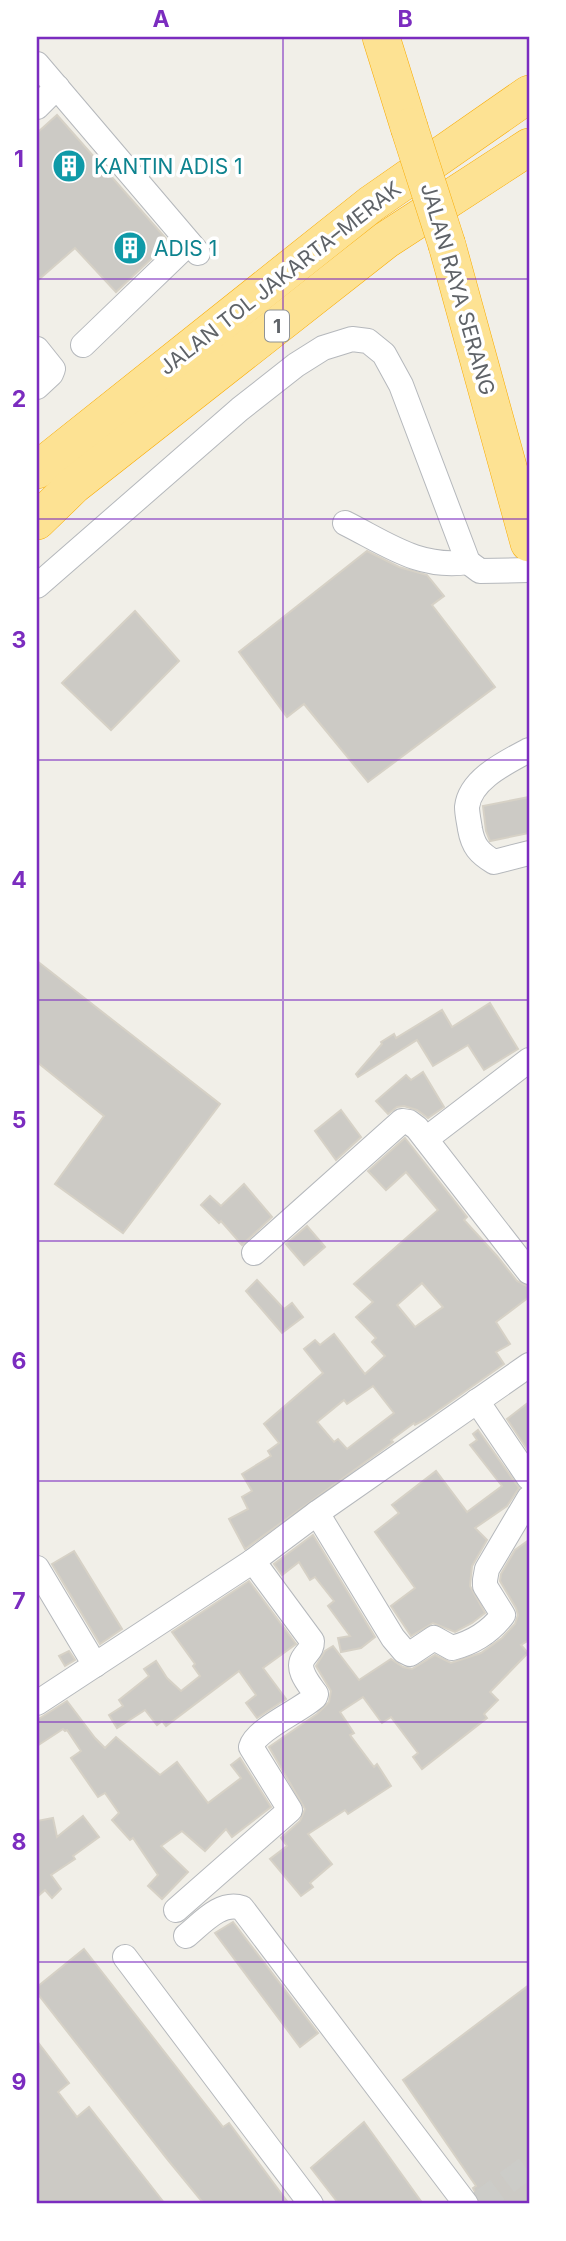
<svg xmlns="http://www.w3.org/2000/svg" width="566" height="2241" font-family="Inter,sans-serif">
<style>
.building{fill:#cccac5;stroke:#d6d1c6;stroke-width:2;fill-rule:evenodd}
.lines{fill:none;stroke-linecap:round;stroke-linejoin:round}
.minor-tunnel{stroke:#ccccc8;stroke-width:24;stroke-dasharray:24 12;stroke-linecap:butt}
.minor-casing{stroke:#b5b8bc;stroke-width:26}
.highway-casing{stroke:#f9ab00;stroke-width:38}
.minor{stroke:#fff;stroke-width:24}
.highway{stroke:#fde293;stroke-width:37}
.highway-bridge-casing{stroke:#f9ab00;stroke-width:38;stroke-linecap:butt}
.highway-bridge{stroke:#fde293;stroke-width:37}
.grid{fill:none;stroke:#7b2cbf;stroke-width:2;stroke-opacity:0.55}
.labels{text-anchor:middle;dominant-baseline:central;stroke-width:7;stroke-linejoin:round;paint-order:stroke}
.shield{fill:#fff;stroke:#8f9295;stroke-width:2}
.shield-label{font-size:19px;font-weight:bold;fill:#5f6368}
.culture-label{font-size:21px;fill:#0d838f;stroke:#fff;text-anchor:start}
.street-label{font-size:21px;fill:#5f6368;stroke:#fff}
.neatline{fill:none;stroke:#7b2cbf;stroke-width:2.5}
.grid-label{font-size:23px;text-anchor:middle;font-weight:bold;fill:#7b2cbf}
</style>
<rect width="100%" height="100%" fill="#f1efe8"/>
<g class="building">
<path d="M57,115L169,242L116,292L75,248L37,281V133Z"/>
<path d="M367,551L399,567L427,575L444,596L432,605L495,687L368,782L304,704L287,717L239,652Z"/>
<path d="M135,611L179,661L111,730L62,683Z"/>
<path d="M529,797V833L490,841L486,831L483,806Z"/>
<path d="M37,961L220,1104L123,1233L55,1184L104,1116L37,1062Z"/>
<path d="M490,1003L518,1049L484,1070L468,1045L433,1066L417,1040L358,1077L356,1074L382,1044L381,1042L394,1034L396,1038L442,1010L452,1027Z"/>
<path d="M423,1072L444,1107L428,1118L417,1110L404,1106L397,1107L388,1114L376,1101L406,1075L411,1080Z"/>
<path d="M341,1110L361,1137L336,1160L315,1131Z"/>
<path d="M405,1138L467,1217L464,1220L497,1256L517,1281L529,1287V1297L496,1322L510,1344L496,1352L504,1364L426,1419L415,1425L414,1423L391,1440L393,1442L245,1549L229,1519L248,1509L242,1497L252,1491L242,1474L271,1456L268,1451L279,1443L264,1424L323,1373L304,1349L315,1340L320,1345L334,1334L365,1374L385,1356L372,1342L376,1338L356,1317L373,1302L354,1284L438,1210L406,1172L386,1190L368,1171ZM422,1283L443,1307L415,1327L397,1305ZM373,1386L394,1413L347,1449L338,1439L334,1442L317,1422L344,1400L347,1404Z"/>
<path d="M244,1184L272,1217L242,1245L221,1221L219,1223L201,1205L210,1196L221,1206Z"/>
<path d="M307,1226L325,1247L304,1265L286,1244Z"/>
<path d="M257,1280L284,1309L292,1303L303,1317L282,1333L246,1291Z"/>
<path d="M529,1402V1452L507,1419Z"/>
<path d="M478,1430L519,1488L507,1506L475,1528L487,1540L472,1566L470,1586L485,1613L472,1623L455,1632L433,1623L411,1636L391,1606L415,1588L375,1532L399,1513L392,1505L436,1471L467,1512L502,1486L470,1445L477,1440L473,1434Z"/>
<path d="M313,1535L375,1637L361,1648L341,1652L338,1638L350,1636L328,1606L334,1601L315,1577L310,1580L299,1562L282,1575L274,1564Z"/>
<path d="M529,1540V1640L521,1645L528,1653L490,1692L498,1700L484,1714L487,1718L422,1769L413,1757L418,1753L391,1717L382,1723L363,1697L340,1712L354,1733L350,1735L374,1767L377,1764L391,1786L348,1814L345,1810L308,1834L332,1864L310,1883L313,1887L301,1896L270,1859L287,1846L281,1838L300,1821L305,1809L269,1747L317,1714L329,1702L331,1691L316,1666L325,1651L333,1646L359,1680L391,1659L403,1667L412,1669L435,1655L451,1663L481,1653L502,1638L515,1624L518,1615L516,1608L500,1581L501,1574L515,1550Z"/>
<path d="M74,1551L122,1629L100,1644L52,1564Z"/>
<path d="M249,1581L296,1644L263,1668L286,1699L257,1718L246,1703L256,1695L239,1671L166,1726L162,1721L157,1725L145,1710L117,1728L109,1715L123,1706L119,1700L149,1676L144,1669L156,1661L167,1678L181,1691L200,1676L193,1666L195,1664L172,1632Z"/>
<path d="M69,1651L75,1660L65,1666L59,1656Z"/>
<path d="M67,1701L95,1738L105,1748L116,1737L160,1775L177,1762L208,1803L241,1778L231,1765L240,1758L271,1807L232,1837L226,1829L205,1851L182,1831L161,1846L188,1872L162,1899L148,1886L158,1875L133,1838L130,1840L112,1820L119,1813L105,1793L98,1797L71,1758L81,1751L67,1730L65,1731L63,1729L37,1746V1720Z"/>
<path d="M83,1816L99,1837L73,1856L75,1859L51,1875L61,1889L52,1898L45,1890L37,1897V1821L53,1818L57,1837Z"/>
<path d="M233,1922L318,2033L300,2047L215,1933Z"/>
<path d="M84,1949L223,2127L229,2123L289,2204H204L168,2160L37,1993V1987Z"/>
<path d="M529,1985V2204H481L473,2188L476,2186L403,2080Z"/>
<path d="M37,2041L69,2083L58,2092L77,2117L89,2107L165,2204H37Z"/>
<path d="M364,2122L423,2204H339L311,2168Z"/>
</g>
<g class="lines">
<path class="minor-tunnel" d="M478,2204L529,2166"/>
<defs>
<g id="minor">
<path d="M37,64L198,253"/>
<path d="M37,107L57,87"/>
<path d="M83,345L189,243"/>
<path d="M37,349L53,369L51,374L37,387"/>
<path d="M345,523C387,544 419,569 468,562"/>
<path d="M37,586L240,409L296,365L323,348L352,339L368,341L384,354L401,385L468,562L480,571L529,570"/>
<path d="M529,750C507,762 470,779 467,807C467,814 469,822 470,829C473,846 479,853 494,862L529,853"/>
<path d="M426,1139L529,1060"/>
<path d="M254,1253L402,1121L409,1122L417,1128L529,1272"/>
<path d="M477,1401L529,1478"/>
<path d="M317,1513L393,1638L404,1651L410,1654L434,1638L452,1648C472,1643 490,1632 503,1615L485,1586V1580L487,1569L529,1498"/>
<path d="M37,1568L95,1665"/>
<path d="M37,1703L253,1561L317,1513L529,1365"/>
<path d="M176,1910L290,1810L251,1747C256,1729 300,1711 315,1697L316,1694C309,1684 295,1669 304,1657C309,1650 312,1649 312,1641L253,1561"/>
<path d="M186,1936C201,1924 221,1900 242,1908L466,2204"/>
<path d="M125,1957L311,2204"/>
</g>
<g id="highway">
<path d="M381,37L409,127"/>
<path d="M447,245L529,543"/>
<path d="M37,470L371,204L529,94"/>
<path d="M37,521L74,485L386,240L529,147"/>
</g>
</defs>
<use href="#minor" class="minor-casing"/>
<use href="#highway" class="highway-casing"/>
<use href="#minor" class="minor"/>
<use href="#highway" class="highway"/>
<defs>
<path id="highway-bridge" d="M409,127L447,245"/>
</defs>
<use href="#highway-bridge" class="highway-bridge-casing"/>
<use href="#highway-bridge" class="highway-bridge"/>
</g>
<path class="grid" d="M283,37V2204M37,279H529M37,519H529M37,760H529M37,1000H529M37,1241H529M37,1481H529M37,1722H529M37,1962H529"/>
<defs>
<symbol id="building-disc" viewBox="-11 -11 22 22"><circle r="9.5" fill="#0f9aa8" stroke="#fff"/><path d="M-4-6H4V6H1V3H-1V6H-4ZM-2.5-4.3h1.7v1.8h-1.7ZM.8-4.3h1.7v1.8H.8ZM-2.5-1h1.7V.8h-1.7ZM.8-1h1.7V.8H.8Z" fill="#fff"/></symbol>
</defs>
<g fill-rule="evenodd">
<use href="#building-disc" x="50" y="147" width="38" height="38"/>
<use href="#building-disc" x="111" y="229" width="38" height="38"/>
</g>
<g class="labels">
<rect class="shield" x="265" y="310.5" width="24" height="31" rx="5"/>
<g class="shield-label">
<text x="277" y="326">1</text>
</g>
<g class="culture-label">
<text x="94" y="166">KANTIN ADIS 1</text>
<text x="154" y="248">ADIS 1</text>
</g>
<g class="street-label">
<text transform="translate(280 278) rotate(-38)">JALAN TOL JAKARTA–MERAK</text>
<text transform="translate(458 289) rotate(74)">JALAN RAYA SERANG</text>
</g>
</g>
<rect width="566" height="2241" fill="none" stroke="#ffffff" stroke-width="77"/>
<rect x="38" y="38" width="490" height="2164" class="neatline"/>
<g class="grid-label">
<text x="161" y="27">A</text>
<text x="405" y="27">B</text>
<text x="19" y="167">1</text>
<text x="19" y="407">2</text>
<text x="19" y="648">3</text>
<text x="19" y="888">4</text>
<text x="19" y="1128">5</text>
<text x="19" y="1369">6</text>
<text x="19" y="1609">7</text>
<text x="19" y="1850">8</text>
<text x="19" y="2090">9</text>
</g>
</svg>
